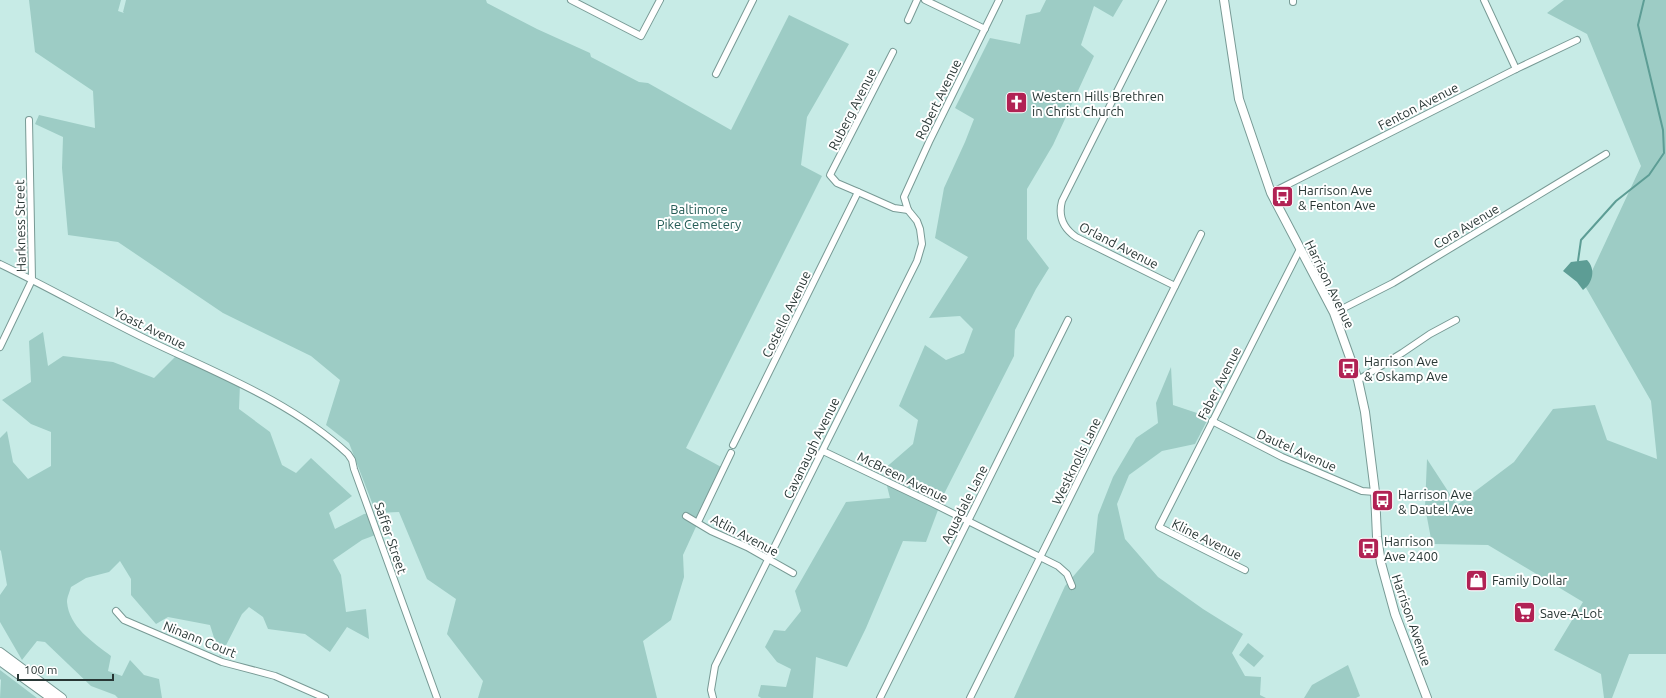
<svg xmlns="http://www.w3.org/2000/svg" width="1666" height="698" font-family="Ubuntu,sans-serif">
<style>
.green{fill:#9dccc5}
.water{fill:#5d9d95}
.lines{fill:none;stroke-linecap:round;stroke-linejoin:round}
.stream{stroke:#5d9d95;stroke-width:2}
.minor-casing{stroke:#789a95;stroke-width:8}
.major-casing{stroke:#789a95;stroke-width:10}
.minor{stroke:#fff;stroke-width:6}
.major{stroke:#fff;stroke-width:8}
.labels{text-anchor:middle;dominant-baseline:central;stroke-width:4;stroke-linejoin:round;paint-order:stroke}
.poi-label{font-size:13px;fill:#283634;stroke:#fff;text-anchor:start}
.street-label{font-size:13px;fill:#283634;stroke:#fff}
.park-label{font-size:13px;fill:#255c56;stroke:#fff}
</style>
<rect width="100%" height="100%" fill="#c7ebe6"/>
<g class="green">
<path d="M29,0H121L118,11L124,13L123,12L126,0H486L487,3L537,29L590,53L591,57L639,82L648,83L731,130L789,15L849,44L807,117L801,165L822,176L686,448L723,468L683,555L684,577L671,620L643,641L657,698H478L483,681L447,634L456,599L427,579L399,512L376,513L349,443L326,425L340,380L311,356L223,313L118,242L68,235L62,168L63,137L35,124L39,115L95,128L93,91L35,52Z"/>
<path d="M1046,0H1123L1113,17L1094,6L1081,45L1094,56L1053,145L1027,189V239L1049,268L1036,289L1015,330L1014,356L944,494L926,542L903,541L866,628L847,667L816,657L813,698H761L758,696L761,685L786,687L791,669L777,662L765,647L774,630L785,631L801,611L795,591L846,502L890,498L883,470L913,444L918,420L899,406L925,345L946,360L964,353L973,329L960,316L929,318L968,257L935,238L944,188L965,142L974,119L955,108L990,38L1020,44L1026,15L1040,12Z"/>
<path d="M1564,0H1666V654H1629L1612,698H1604L1601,674L1554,650L1583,602L1488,545L1432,544L1425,507L1427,459L1457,505L1514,462L1553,409L1595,405L1607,440L1657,459L1651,401L1585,286L1641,166L1587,34L1547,13Z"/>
<path d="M43,332L48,366L63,356L113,362L154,378L178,354L240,384L239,409L270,432L282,465L296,473L311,458L352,496L329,513L335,529L364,514L371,513L378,534L362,540L333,560L341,575L346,612L366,609L369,639L347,627L330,652L305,634L268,629L263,617L249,607L242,614L220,657L210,625L168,617L156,624L131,595V579L120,561L109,572L86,578L71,587C70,591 67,597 67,602C69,627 93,642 111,656L108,671L122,676L130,660L144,675L159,679L162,698H118L115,695L91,686L45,642L37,641L22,660L0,622V595L7,585L1,551L0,550V438L7,431L13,462L28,479L51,466V432L31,424L2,400L31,382L29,341Z"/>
<path d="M1171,367L1173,405L1209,417L1195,444L1162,451L1129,475L1117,504L1125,539L1158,577L1203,609L1243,634L1232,653L1245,676L1261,677L1260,695L1266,698H1014L1065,586L1094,552L1098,515L1113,477L1136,438L1158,423L1156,403Z"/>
<path d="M1248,643L1264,656L1254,667L1239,655Z"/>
<path d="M1348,665L1360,696L1356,698H1304L1312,685Z"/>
<path d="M0,670L37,698H0L1,680L0,679Z"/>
</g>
<path class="water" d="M1587,260C1596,269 1593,283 1583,290L1577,282L1563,271L1571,262Z"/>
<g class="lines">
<path class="stream" d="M1578,261L1581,240L1616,201L1649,175L1664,153L1663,130L1638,25L1644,0"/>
<defs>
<g id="minor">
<path d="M571,0L641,36L660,0"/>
<path d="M925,0L985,29"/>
<path d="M1163,0L1062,201C1058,216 1063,228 1076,237L1175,286"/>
<path d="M1293,0V2"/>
<path d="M1484,0L1516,69"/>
<path d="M908,20L917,0"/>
<path d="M893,52L830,175L837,183L858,192L894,208L908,210"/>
<path d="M716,74L753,0"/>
<path d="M1271,193L1516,69L1577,40"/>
<path d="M0,264C52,289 102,318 154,343C221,375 293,403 348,454L352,460L354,469L437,698"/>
<path d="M1334,313L1393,283L1606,154"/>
<path d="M0,347L32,280L29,120"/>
<path d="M1358,380L1402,353L1430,334L1456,320"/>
<path d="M1212,421L1282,457L1362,491L1375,492"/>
<path d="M733,445L858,192"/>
<path d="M823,451L932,503L1058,566L1067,574L1072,586"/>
<path d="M686,516L711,531L747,547L793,573"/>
<path d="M698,522L731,453"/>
<path d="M1245,570L1159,527L1300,249"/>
<path d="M116,611L124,620L222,662L275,676L325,698"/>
<path d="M713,698L711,690L715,666L917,261L922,244L920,229L917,221L908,210L904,197L929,142L999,0"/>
<path d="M880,698L1068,320"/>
<path d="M970,698L1201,234"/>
</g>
<g id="major">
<path d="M1224,0L1239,99L1271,193L1334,313L1358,380L1365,412L1375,492L1377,537L1381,563L1395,614L1427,698"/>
<path d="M0,652L62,698"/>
<path d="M0,661L51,698"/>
</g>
</defs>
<use href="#minor" class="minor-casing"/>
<use href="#major" class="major-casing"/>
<use href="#minor" class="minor"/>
<use href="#major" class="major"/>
</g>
<defs>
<symbol id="church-square" viewBox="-11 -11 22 22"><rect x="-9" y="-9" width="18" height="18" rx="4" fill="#b12254" stroke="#fff"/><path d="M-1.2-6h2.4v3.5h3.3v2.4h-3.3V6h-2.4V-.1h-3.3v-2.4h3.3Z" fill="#fff"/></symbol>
<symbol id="bus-square" viewBox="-11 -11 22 22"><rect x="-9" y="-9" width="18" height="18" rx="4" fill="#b12254" stroke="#fff"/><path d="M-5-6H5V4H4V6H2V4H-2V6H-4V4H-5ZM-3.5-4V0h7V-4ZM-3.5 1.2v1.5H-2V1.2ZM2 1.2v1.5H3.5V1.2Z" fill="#fff"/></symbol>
<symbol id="shop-square" viewBox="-11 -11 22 22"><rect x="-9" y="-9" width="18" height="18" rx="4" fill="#b12254" stroke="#fff"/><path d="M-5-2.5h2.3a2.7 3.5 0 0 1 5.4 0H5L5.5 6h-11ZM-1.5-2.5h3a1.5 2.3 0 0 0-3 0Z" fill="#fff"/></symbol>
<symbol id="supermarket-square" viewBox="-11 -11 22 22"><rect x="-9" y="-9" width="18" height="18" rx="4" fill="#b12254" stroke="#fff"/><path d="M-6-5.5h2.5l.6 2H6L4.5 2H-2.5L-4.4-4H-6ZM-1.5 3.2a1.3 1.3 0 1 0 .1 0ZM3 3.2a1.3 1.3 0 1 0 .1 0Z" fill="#fff"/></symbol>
</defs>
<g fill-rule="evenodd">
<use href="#church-square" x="1004" y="90" width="25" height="25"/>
<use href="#bus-square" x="1270" y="184" width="25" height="25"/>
<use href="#bus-square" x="1336" y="356" width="25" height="25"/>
<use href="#bus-square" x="1370" y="488" width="25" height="25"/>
<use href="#bus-square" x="1356" y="536" width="25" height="25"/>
<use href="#shop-square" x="1464" y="568" width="25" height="25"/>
<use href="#supermarket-square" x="1512" y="600" width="25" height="25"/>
</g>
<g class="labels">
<g class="poi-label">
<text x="1032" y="96">Western Hills Brethren<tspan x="1032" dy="15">in Christ Church</tspan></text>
<text x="1298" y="190">Harrison Ave<tspan x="1298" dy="15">&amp; Fenton Ave</tspan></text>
<text x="1364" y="361">Harrison Ave<tspan x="1364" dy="15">&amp; Oskamp Ave</tspan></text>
<text x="1398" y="494">Harrison Ave<tspan x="1398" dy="15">&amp; Dautel Ave</tspan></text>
<text x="1384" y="541">Harrison<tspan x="1384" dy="15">Ave 2400</tspan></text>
<text x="1492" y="580">Family Dollar</text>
<text x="1540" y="613">Save-A-Lot</text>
</g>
<g class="street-label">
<text transform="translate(938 99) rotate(-64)">Robert Avenue</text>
<text transform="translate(1418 106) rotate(-27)">Fenton Avenue</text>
<text transform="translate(852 109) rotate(-63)">Ruberg Avenue</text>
<text transform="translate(20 226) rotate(-91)">Harkness Street</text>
<text transform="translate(1466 226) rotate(-31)">Cora Avenue</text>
<text transform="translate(1119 245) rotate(27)">Orland Avenue</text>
<text transform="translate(1330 284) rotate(64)">Harrison Avenue</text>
<text transform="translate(786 314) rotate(-64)">Costello Avenue</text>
<text transform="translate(150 328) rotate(26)">Yoast Avenue</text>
<text transform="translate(1219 383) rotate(-63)">Faber Avenue</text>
<text transform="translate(811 448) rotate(-64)">Cavanaugh Avenue</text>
<text transform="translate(1297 450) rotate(24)">Dautel Avenue</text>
<text transform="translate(1076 461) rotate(-64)">Westknolls Lane</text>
<text transform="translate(903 477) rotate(26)">McBreen Avenue</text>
<text transform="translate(964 504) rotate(-63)">Aquadale Lane</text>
<text transform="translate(745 535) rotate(28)">Atlin Avenue</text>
<text transform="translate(391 538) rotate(71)">Saffer Street</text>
<text transform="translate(1207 539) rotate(26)">Kline Avenue</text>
<text transform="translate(1412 620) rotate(71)">Harrison Avenue</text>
<text transform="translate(200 639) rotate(22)">Ninann Court</text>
</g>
<g class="park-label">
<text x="699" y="209">Baltimore<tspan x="699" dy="15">Pike Cemetery</tspan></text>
</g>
</g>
<path d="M18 674v6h95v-6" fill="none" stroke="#283634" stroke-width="2"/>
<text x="24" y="674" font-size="12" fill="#283634" stroke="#ffffff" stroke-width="3" paint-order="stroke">100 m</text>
</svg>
